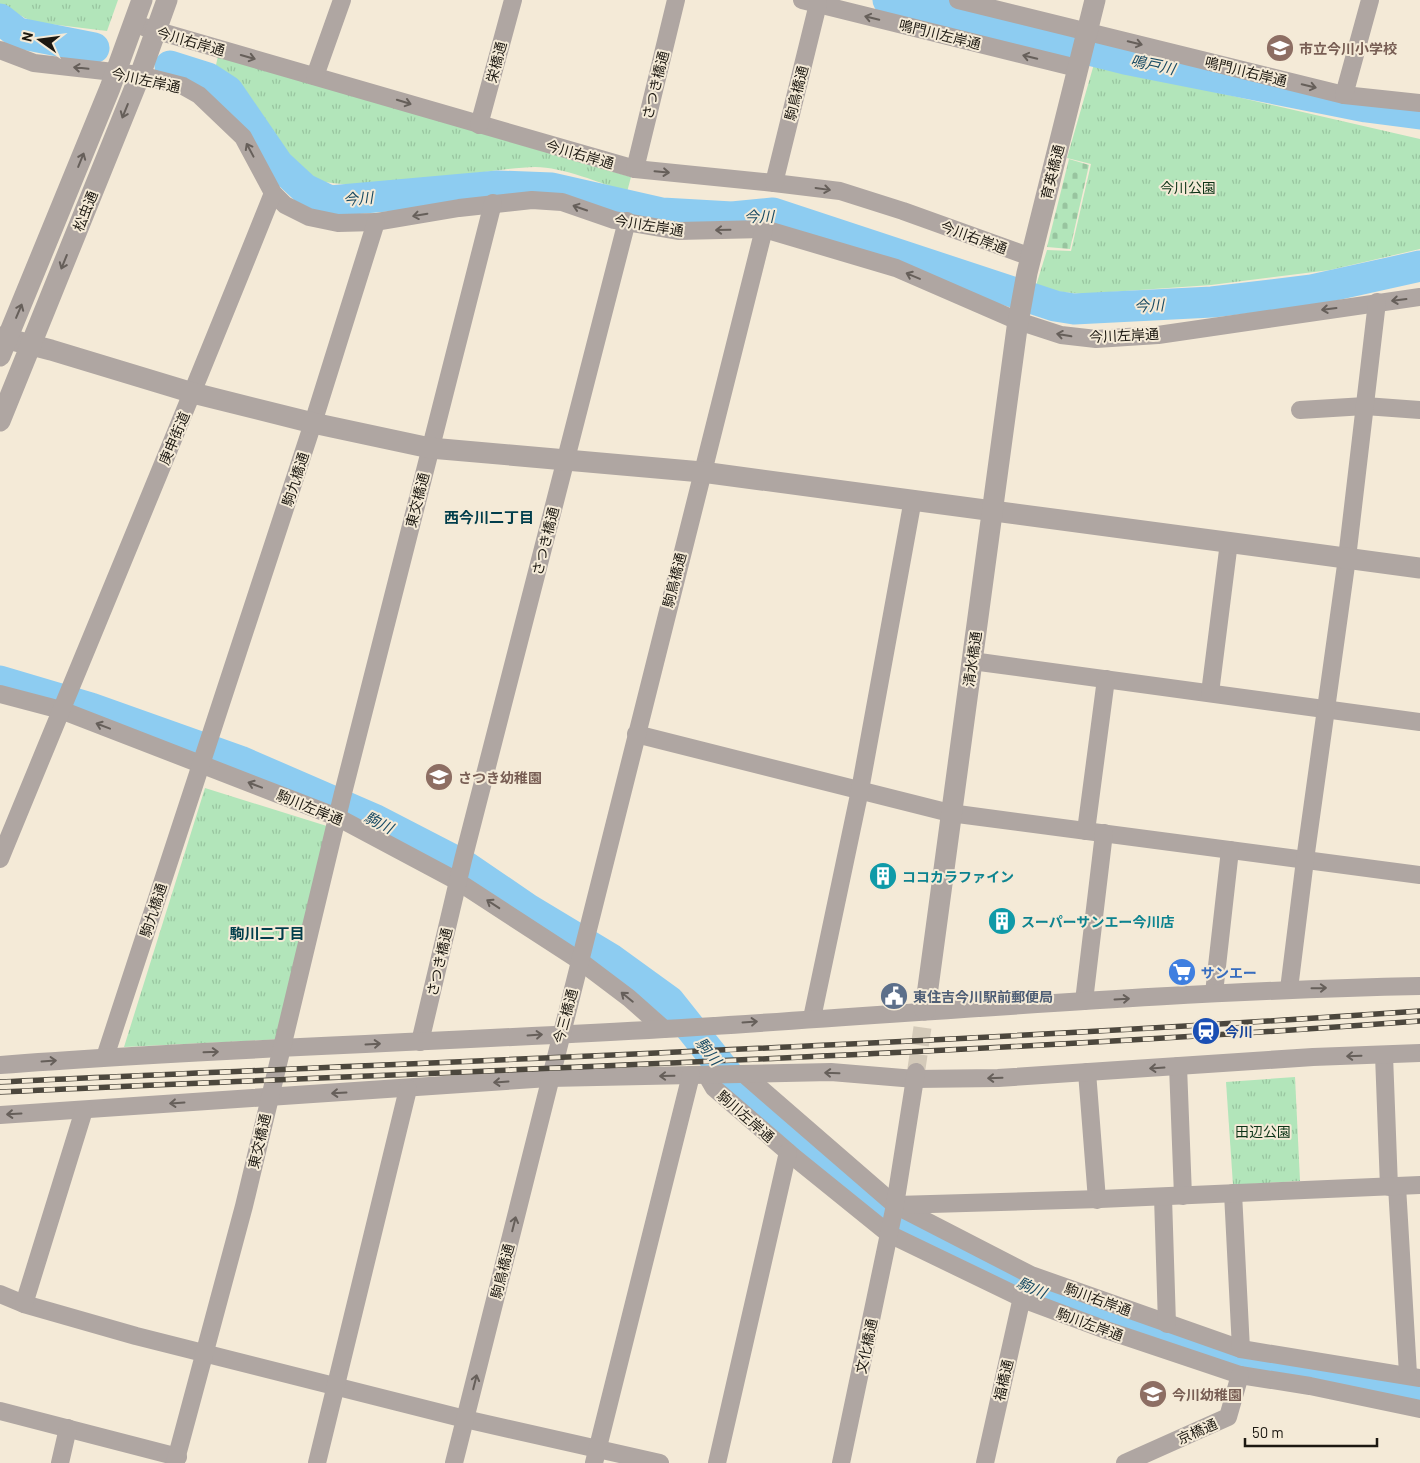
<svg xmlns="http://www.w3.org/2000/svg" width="1420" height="1463" font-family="Barlow,'Noto Sans JP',sans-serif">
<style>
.cemetery{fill:url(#cemetery-stones)}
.park{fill:url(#park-tufts)}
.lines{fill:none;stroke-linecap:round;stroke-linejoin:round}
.river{stroke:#8dccf1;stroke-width:31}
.minor-tunnel{stroke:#d4cab9;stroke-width:18;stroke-dasharray:18 9;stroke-linecap:butt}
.minor{stroke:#afa6a2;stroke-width:18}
.tertiary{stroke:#afa6a2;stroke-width:21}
.rail-casing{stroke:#4c473d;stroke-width:5.5}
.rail{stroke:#f4ead7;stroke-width:4;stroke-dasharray:11;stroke-linecap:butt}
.oneway{stroke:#665f5a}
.labels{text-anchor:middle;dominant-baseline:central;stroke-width:4;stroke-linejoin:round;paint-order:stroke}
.street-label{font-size:14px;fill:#1c1811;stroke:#f4ead7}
.education-label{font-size:14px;font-weight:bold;fill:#785e54;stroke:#f4ead7;text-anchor:start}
.park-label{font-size:14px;fill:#0b3316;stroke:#f4ead7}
.culture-label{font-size:14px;font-weight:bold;fill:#0d838f;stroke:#f4ead7;text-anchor:start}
.shop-label{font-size:14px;font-weight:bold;fill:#366cbe;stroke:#f4ead7;text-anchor:start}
.service-label{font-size:14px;font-weight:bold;fill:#4e5e75;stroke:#f4ead7;text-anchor:start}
.transit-label{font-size:14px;font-weight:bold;fill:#164399;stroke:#f4ead7;text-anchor:start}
.water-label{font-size:15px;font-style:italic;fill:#184a63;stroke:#f4ead7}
.neighbourhood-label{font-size:15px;font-weight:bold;fill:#013d4b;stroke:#f4ead7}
</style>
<defs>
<pattern id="cemetery-stones" width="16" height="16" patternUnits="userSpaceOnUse" patternTransform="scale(1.25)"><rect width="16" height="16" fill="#b2e5ba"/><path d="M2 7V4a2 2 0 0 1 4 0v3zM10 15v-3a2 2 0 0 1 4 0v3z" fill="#98c49f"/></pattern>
<pattern id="park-tufts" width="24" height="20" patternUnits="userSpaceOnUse" patternTransform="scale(1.25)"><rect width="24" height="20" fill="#b2e5ba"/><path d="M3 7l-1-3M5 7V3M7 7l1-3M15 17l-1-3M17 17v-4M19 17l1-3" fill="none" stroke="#98c49f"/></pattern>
</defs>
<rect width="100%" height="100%" fill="#f4ead7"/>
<path class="cemetery" d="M1069,159L1089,165L1070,249L1047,247Z"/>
<g class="park">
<path d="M0,0H118L107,31L33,22L0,5Z"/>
<path d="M218,56L631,177L627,192C600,183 563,167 535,167C480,168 347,201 302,174C292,169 284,155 278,145C259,117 243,84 216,65Z"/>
<path d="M1094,64L1420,139V249L1330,270L1211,285L1082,294L1035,289L1047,250L1071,251L1091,164L1067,158Z"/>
<path d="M205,788L330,827L285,1039L124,1047Z"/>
<path d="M1295,1077L1300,1181L1233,1185L1226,1082Z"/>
</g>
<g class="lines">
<g class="river">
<path d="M888,0L1125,59L1366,107L1420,114"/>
<path d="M0,19L18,33L94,48"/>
<path d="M170,66L208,78L228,91L278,164L305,189L330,201L498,186L552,188L662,213L732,217L773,213L1055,306L1074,309L1212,302L1312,290L1420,266"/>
<path d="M0,681L91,708L240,761L376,820L465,866L528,909L611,959L669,1001L740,1090L801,1140L837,1176L876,1206L910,1226L1030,1288L1240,1363L1322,1371L1420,1393"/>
</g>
<path class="minor-tunnel" d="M916,1072L925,1010"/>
<g class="minor">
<path d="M802,0L1077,68"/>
<path d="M958,0L1344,95L1420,103"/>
<path d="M144,27L635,169L774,183L840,191L903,211L1031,257"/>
<path d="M0,50L34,63L140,75L183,86L199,95L243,137L273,193L285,205L309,217L338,223L376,222L459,208L532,200L562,202L614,220L678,231L764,229L896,268L1018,321L1061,335L1096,339L1158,335L1420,297"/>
<path d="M315,76L342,0"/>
<path d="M1344,95L1370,0"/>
<path d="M479,125L513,0"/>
<path d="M635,169L676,0"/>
<path d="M774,183L818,4"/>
<path d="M1300,410L1365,406L1420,410"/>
<path d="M972,661L1420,722"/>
<path d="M1210,693L1229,542"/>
<path d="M0,694L61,710L337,817L457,881L580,961L629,998L664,1029"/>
<path d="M636,734L950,813L1420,875"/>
<path d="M1086,831L1106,679"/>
<path d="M0,859C91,637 184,416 273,193"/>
<path d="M1289,989L1305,860L1347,558L1377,302"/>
<path d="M1214,993L1230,850"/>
<path d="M1084,1001L1104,833"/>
<path d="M812,1018L860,790L913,499"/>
<path d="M420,1042L463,860L627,221"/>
<path d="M1384,1055L1389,1187"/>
<path d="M105,1057L313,423L376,222"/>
<path d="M0,1065C221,1048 443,1042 664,1029C916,1014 1167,991 1420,986"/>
<path d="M1178,1066L1183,1196"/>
<path d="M1087,1072L1097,1200"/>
<path d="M745,1075L895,1205L1031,1275L1241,1349L1420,1378"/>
<path d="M707,1076L714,1088L795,1158L889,1234L1028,1301L1106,1330L1240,1375L1310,1386L1420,1409"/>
<path d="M0,1115L549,1078L831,1072L915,1079L998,1078L1313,1057L1420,1053"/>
<path d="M1397,1186L1408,1374"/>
<path d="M1233,1193L1241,1349"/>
<path d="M1163,1197L1167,1324"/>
<path d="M896,1205L1100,1199L1420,1185"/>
<path d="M0,1294L24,1304L136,1336L465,1419L660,1463"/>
<path d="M24,1304L84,1110"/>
<path d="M0,1411L178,1457"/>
<path d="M60,1463L68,1428"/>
<path d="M175,1463L244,1206L342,797L493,203"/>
<path d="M317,1463L408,1089"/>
<path d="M454,1463L764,229"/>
<path d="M594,1463L691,1075"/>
<path d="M717,1463L788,1152"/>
<path d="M841,1463L895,1205L916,1072"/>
<path d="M985,1463L1022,1297"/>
<path d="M1125,1463L1228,1417L1240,1375"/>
</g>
<g class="tertiary">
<path d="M0,337L51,350L193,393L313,423L430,448L702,472L1420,568"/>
<path d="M0,356L110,88L142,0"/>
<path d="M0,421L140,75L167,0"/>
<path d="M925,1010L1017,328L1027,273L1095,0"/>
</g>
<defs>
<g id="rail">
<path d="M0,1082C473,1060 947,1044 1420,1011"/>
<path d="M0,1092C473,1070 947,1056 1420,1021"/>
</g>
</defs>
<use href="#rail" class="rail-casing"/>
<use href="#rail" class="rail"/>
</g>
<defs><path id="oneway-shaft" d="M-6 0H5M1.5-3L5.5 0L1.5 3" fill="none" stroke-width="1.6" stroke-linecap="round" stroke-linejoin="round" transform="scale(1.25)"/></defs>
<g class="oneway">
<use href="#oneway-shaft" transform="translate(872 18) rotate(-166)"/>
<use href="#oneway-shaft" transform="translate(1135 43) rotate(14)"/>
<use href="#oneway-shaft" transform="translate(248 57) rotate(16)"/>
<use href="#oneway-shaft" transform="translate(1030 57) rotate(-166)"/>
<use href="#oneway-shaft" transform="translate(81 68) rotate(-174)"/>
<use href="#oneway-shaft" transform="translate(1309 86) rotate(14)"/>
<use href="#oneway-shaft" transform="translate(404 102) rotate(17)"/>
<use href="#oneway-shaft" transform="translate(125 111) rotate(112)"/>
<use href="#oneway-shaft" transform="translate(250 150) rotate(-118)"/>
<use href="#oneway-shaft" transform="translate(81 160) rotate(-68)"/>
<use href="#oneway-shaft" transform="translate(662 172) rotate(5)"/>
<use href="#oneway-shaft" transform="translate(823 189) rotate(8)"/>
<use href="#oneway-shaft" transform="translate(580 208) rotate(-161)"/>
<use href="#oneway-shaft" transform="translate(420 215) rotate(170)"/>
<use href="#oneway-shaft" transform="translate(723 230) rotate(179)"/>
<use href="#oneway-shaft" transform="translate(64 262) rotate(112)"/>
<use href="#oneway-shaft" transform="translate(913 276) rotate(-157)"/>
<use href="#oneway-shaft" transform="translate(1399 300) rotate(173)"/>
<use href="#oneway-shaft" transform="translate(1329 309) rotate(173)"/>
<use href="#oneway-shaft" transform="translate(19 311) rotate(-67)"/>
<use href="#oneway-shaft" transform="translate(1064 335) rotate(-170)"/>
<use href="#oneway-shaft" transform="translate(103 726) rotate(-159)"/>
<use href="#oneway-shaft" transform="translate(255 785) rotate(-159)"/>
<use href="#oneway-shaft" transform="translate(493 904) rotate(-147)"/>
<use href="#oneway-shaft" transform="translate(1319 988) rotate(-1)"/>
<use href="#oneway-shaft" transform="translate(627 997) rotate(-141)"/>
<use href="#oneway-shaft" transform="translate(1122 999) rotate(-3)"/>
<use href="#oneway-shaft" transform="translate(750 1022) rotate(-4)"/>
<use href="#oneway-shaft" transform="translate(535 1035) rotate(-4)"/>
<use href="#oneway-shaft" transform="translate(373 1044) rotate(-3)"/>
<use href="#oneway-shaft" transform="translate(211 1052) rotate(-2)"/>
<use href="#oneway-shaft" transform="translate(1354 1056) rotate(178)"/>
<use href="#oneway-shaft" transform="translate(49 1061) rotate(-4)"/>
<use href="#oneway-shaft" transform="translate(1157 1068) rotate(176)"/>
<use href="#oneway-shaft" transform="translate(832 1073) rotate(-178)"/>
<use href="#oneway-shaft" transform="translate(667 1076) rotate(179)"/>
<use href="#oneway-shaft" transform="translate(995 1078) rotate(178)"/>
<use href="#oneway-shaft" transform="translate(501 1082) rotate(176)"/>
<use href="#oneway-shaft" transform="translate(339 1093) rotate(177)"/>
<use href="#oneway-shaft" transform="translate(177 1103) rotate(176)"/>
<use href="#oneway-shaft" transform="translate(14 1114) rotate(177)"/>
<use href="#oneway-shaft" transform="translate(514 1224) rotate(-76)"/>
<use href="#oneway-shaft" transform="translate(475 1382) rotate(-76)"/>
</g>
<defs>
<symbol id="school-disc" viewBox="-11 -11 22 22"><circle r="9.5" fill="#8d6e63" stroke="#f4ead7"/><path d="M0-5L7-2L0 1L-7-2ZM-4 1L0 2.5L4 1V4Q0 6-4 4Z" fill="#fff"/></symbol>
<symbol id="building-disc" viewBox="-11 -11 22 22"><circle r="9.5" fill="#0f9aa8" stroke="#f4ead7"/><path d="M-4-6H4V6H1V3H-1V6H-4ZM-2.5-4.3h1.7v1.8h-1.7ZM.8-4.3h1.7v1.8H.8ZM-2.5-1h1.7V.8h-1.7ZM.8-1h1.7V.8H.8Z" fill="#fff"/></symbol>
<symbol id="supermarket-disc" viewBox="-11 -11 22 22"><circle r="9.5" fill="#3f7fe0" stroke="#f4ead7"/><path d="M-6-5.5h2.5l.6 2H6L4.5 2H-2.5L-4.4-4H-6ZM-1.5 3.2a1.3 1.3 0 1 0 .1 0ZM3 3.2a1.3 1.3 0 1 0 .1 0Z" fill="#fff"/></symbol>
<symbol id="civic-disc" viewBox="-11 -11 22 22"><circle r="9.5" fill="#5c6f8a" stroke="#f4ead7"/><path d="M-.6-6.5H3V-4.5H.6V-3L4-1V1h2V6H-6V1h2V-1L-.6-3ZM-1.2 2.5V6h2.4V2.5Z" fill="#fff"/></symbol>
<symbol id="station-disc" viewBox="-11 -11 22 22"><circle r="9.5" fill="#1a4fb4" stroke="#f4ead7"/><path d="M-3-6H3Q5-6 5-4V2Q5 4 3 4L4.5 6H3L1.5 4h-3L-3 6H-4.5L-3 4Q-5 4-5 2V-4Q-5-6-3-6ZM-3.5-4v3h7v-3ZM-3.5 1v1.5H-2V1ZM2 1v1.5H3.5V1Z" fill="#fff"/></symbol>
</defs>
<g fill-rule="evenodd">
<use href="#school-disc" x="1264" y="32" width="32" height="32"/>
<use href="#school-disc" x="423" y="761" width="32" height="32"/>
<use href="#building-disc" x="867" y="860" width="32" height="32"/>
<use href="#building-disc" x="986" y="905" width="32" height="32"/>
<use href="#supermarket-disc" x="1166" y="956" width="32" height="32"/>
<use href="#civic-disc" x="878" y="980" width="32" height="32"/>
<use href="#station-disc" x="1190" y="1015" width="32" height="32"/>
<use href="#school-disc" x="1137" y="1378" width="32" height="32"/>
</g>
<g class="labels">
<g class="street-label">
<text transform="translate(940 34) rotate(14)">鳴門川左岸通</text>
<text transform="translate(191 41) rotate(16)">今川右岸通</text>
<text transform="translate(496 62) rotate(-75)">栄橋通</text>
<text transform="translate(1246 71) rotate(14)">鳴門川右岸通</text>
<text transform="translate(146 80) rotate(12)">今川左岸通</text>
<text transform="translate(655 85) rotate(-76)">さつき橋通</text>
<text transform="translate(796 93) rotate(-76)">駒鳥橋通</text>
<text transform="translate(580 154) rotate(16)">今川右岸通</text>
<text transform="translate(1052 172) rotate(-76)">育英橋通</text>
<text transform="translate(85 211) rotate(-68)">松虫通</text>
<text transform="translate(649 225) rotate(9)">今川左岸通</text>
<text transform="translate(974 237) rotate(20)">今川右岸通</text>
<text transform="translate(1124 335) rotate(-3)">今川左岸通</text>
<text transform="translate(174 438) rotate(-67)">庚申街道</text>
<text transform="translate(295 479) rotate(-72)">駒九橋通</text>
<text transform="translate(417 500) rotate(-76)">東交橋通</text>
<text transform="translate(545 541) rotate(-76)">さつき橋通</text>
<text transform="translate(674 580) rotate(-76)">駒鳥橋通</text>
<text transform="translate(972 659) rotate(-82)">清水橋通</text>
<text transform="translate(310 807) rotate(22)">駒川左岸通</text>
<text transform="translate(153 910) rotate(-72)">駒九橋通</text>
<text transform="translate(439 962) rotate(-77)">さつき橋通</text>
<text transform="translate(565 1016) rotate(-75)">今三橋通</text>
<text transform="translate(746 1116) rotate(41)">駒川左岸通</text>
<text transform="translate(259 1141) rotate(-77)">東交橋通</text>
<text transform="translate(502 1271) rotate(-76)">駒鳥橋通</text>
<text transform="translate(1098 1299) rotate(20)">駒川右岸通</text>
<text transform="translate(1090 1324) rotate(20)">駒川左岸通</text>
<text transform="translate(866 1346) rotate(-78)">文化橋通</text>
<text transform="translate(1003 1380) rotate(-77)">福橋通</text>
<text transform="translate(1197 1431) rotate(-24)">京橋通</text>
</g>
<g class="education-label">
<text x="1299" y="48">市立今川小学校</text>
<text x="458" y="777">さつき幼稚園</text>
<text x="1172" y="1394">今川幼稚園</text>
</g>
<g class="park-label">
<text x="1188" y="187">今川公園</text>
<text x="1263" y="1131">田辺公園</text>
</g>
<g class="culture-label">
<text x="902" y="876">ココカラファイン</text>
<text x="1021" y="921">スーパーサンエー今川店</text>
</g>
<g class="shop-label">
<text x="1201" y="972">サンエー</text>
</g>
<g class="service-label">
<text x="913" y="996">東住吉今川駅前郵便局</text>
</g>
<g class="transit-label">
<text x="1225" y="1031">今川</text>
</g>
<g class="water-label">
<text transform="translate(1153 64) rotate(12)">鳴戸川</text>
<text transform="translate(358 198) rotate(-5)">今川</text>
<text transform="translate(759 216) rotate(-1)">今川</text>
<text transform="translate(1149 305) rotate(-3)">今川</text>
<text transform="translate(379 822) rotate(26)">駒川</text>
<text transform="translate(709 1051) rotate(51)">駒川</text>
<text transform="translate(1032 1287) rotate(24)">駒川</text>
</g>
<g class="neighbourhood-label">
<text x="489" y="517">西今川二丁目</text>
<text x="267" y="933">駒川二丁目</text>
</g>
</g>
<g transform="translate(40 40) rotate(284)" stroke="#f4ead7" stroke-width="4" paint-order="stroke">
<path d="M0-4L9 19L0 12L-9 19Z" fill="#1c1811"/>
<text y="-8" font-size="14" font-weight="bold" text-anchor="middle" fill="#1c1811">N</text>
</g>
<path d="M1245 1438v8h132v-8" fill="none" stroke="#1c1811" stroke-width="2.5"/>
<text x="1252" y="1438" font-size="15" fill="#1c1811" stroke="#f4ead7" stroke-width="4" paint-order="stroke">50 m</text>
</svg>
